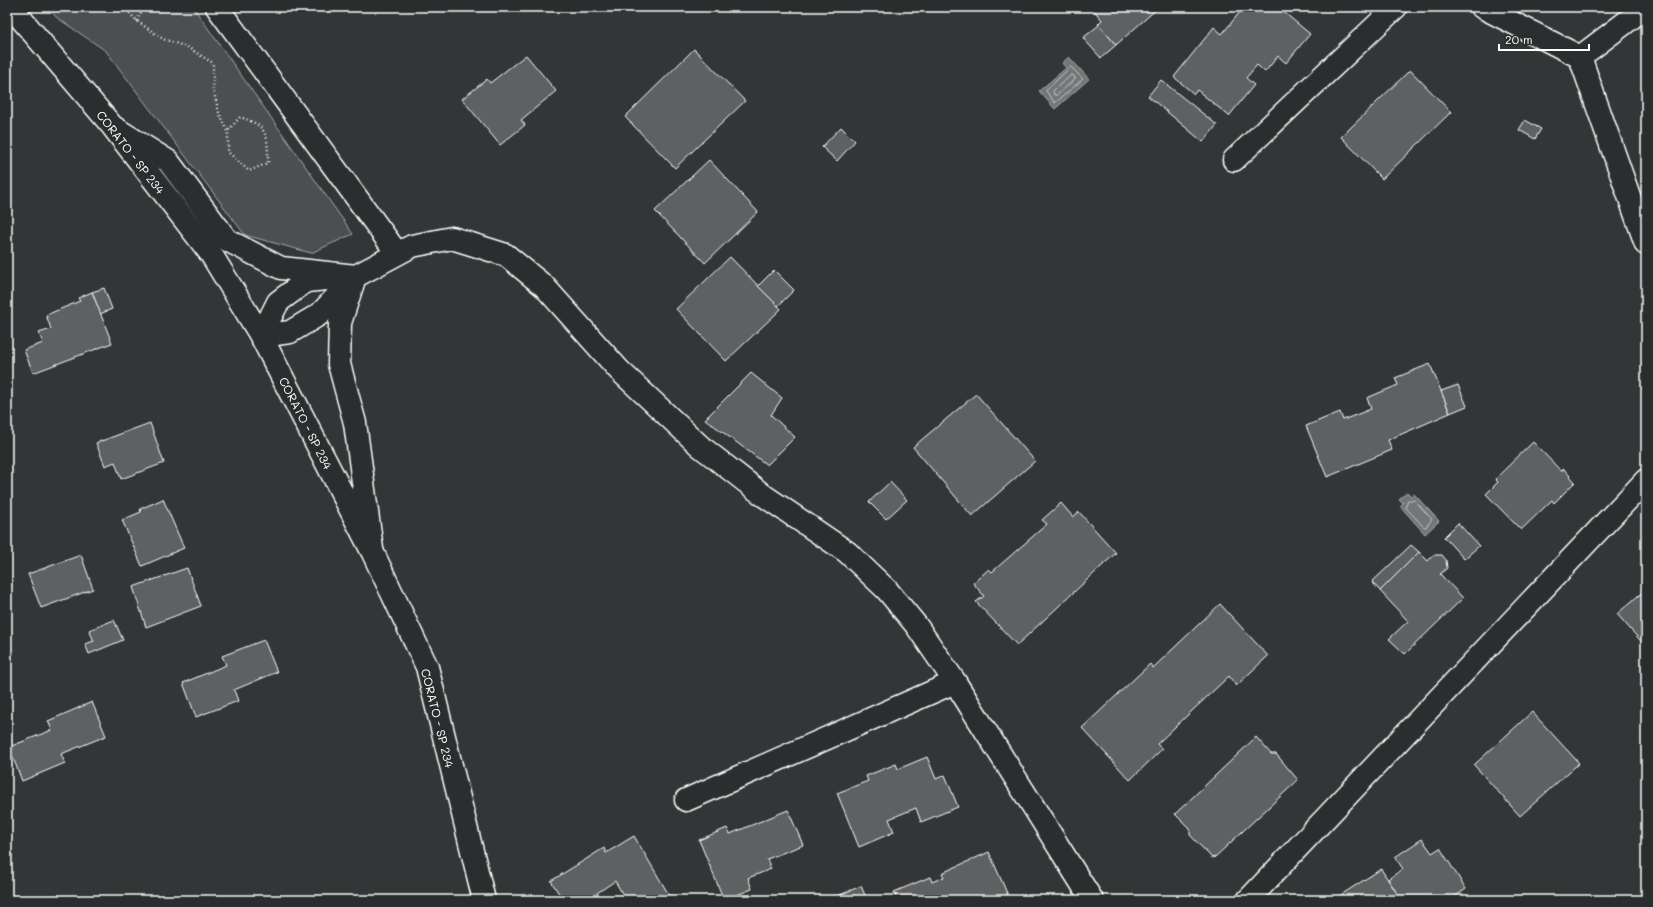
<svg xmlns="http://www.w3.org/2000/svg" width="1653" height="907" font-family="Mali,sans-serif">
<style>
.green{fill:#4c4f50;stroke:#a6a7a8}
.water{fill:#737576;stroke:#abacad}
.lines{fill:none;stroke-linecap:round;stroke-linejoin:round}
.shore{stroke:#c7c8c8;stroke-width:1}
.building{fill:#5f6162;stroke:#fff}
.minor-casing{stroke:#fff;stroke-width:25}
.secondary-casing{stroke:#fff;stroke-width:25}
.path{stroke:#fff;stroke-width:2.5;stroke-dasharray:1 3;stroke-linecap:butt}
.minor{stroke:#2a2d2e;stroke-width:22}
.secondary{stroke:#2a2d2e;stroke-width:22}
.labels{text-anchor:middle;dominant-baseline:central;stroke-width:3.5;stroke-linejoin:round;paint-order:stroke}
.street-label{font-size:12px;fill:#fff;stroke:#2a2d2e}
</style>
<rect width="100%" height="100%" fill="#333536"/>
<filter id="ink" filterUnits="userSpaceOnUse"><feTurbulence type="fractalNoise" baseFrequency=".025" numOctaves="2"/><feDisplacementMap in="SourceGraphic" scale="8" xChannelSelector="R" yChannelSelector="G"/><feConvolveMatrix kernelMatrix="1 2 1 2 8 2 1 2 1" color-interpolation-filters="sRGB"/></filter>
<g filter="url(#ink)">
<path class="green" d="M48,7H193L353,234L311,253L245,235L106,51L56,17Z"/>
<g class="water">
<path d="M1069,57L1089,79L1055,109L1039,91L1066,68L1062,63Z"/>
<path d="M1407,492L1411,496L1414,494L1439,521L1425,534L1400,506L1403,503L1399,499Z"/>
</g>
<g class="lines">
<g class="shore">
<path d="M1071,67L1083,79L1055,103L1046,91Z"/>
<path d="M1072,75L1075,77V79L1057,95H1054L1053,91Z"/>
<path d="M1408,500H1414L1432,519L1426,527H1424L1406,508Z"/>
</g>
</g>
<g class="building">
<path d="M1091,7H1159L1116,45L1098,24L1102,20Z"/>
<path d="M1244,7H1281L1280,9L1310,34L1286,63L1278,56L1265,72L1257,65L1246,78L1254,85L1229,116L1197,90L1194,94L1174,77L1214,27L1222,34Z"/>
<path d="M1099,25L1116,45L1101,58L1083,38Z"/>
<path d="M694,49L745,101L675,168L625,117Z"/>
<path d="M526,55L556,91L521,120L525,125L500,145L462,99L487,79L490,83Z"/>
<path d="M1410,70L1451,112L1382,179L1341,137Z"/>
<path d="M1161,80L1217,125L1203,142L1148,96Z"/>
<path d="M1525,120L1541,129L1535,139L1519,130Z"/>
<path d="M841,127L855,141L837,161L822,147Z"/>
<path d="M709,160L758,212L705,263L655,211Z"/>
<path d="M730,257L781,309L726,361L676,309Z"/>
<path d="M774,270L794,290L778,306L758,286Z"/>
<path d="M104,288L112,309L100,314L92,292Z"/>
<path d="M92,292L112,343L33,373L24,350L43,343L39,333L51,329L46,315L80,301L78,298Z"/>
<path d="M1430,364L1450,413L1388,440L1392,450L1327,477L1306,426L1340,412L1343,420L1371,409L1367,398L1398,385L1395,378Z"/>
<path d="M751,373L782,398L771,415L795,437L767,465L705,419Z"/>
<path d="M1458,385L1467,406L1450,413L1441,391Z"/>
<path d="M976,394L1035,461L972,516L913,447Z"/>
<path d="M150,423L164,463L121,479L115,462L105,466L96,443Z"/>
<path d="M1533,442L1561,471L1564,469L1575,482L1554,503L1552,500L1521,530L1486,494L1498,482L1495,479Z"/>
<path d="M890,482L907,500L886,519L869,502Z"/>
<path d="M163,499L184,548L142,566L122,520L141,512L140,509Z"/>
<path d="M1061,503L1073,517L1079,512L1116,553L1017,645L976,602L984,596L973,583L989,569L992,572L1047,524L1042,520Z"/>
<path d="M1458,523L1479,546L1464,559L1444,537Z"/>
<path d="M1411,545L1419,552L1380,591L1372,582Z"/>
<path d="M1419,552L1428,561L1433,555H1442L1446,560L1447,568L1440,574L1463,598L1405,654L1389,639L1408,621L1380,591Z"/>
<path d="M81,555L93,589L41,608L28,574Z"/>
<path d="M187,568L201,606L146,627L133,587Z"/>
<path d="M1646,589V647L1617,614Z"/>
<path d="M1220,604L1268,656L1236,686L1229,676L1157,744L1162,749L1130,780L1082,728L1150,664L1153,668Z"/>
<path d="M114,620L123,640L89,654L85,644L94,641L89,630Z"/>
<path d="M264,640L277,672L234,690L238,701L196,717L183,683L226,665L222,656Z"/>
<path d="M92,702L106,736L61,754L65,763L22,781L9,747L52,730L48,721Z"/>
<path d="M1532,712L1579,763L1520,816L1474,765Z"/>
<path d="M1256,737L1271,754H1276L1298,780L1215,857L1212,858L1190,835V829L1175,814Z"/>
<path d="M927,757L936,779L945,775L958,807L921,822L916,808L889,819L894,832L859,847L837,793L868,781L866,776L896,764L898,769Z"/>
<path d="M788,810L803,845L767,859L771,869L748,878L752,889L724,900L699,840L727,828L730,834Z"/>
<path d="M634,836L672,900H626L615,881L597,893L601,900H563L551,881L604,848L606,853Z"/>
<path d="M1422,839L1432,853L1440,848L1466,889L1450,900H1395L1400,898L1388,879L1403,869L1395,857Z"/>
<path d="M989,852L1010,900H897L894,892L930,877L932,882L944,877L942,873Z"/>
<path d="M1381,869L1400,898L1395,900H1333Z"/>
<path d="M861,886L867,900H828Z"/>
</g>
<g class="lines">
<defs>
<g id="minor">
<path d="M217,7L397,253"/>
<path d="M1482,7L1580,57L1646,244"/>
<path d="M1580,57L1646,7"/>
<path d="M115,128L168,161L227,240L281,268L356,276"/>
<path d="M1234,160L1396,7"/>
<path d="M353,283L340,323L339,364L355,423L372,549"/>
<path d="M261,336L290,332L320,314L356,276L412,246L452,238L506,255L544,286L619,370L700,446L763,495L847,552L887,590L916,625L955,682L1092,900"/>
<path d="M261,336L278,302L306,281L327,279"/>
<path d="M686,800L955,682"/>
<path d="M1248,900L1646,480"/>
</g>
<path id="secondary" d="M11,7L113,127L211,254L261,336L373,553L427,667L484,900"/>
</defs>
<use href="#minor" class="minor-casing"/>
<use href="#secondary" class="secondary-casing"/>
<g class="path">
<path d="M124,7L137,21L163,39L187,47L213,63V89L219,113L228,131V152L249,171L268,163C268,135 268,126 240,117L228,131"/>
<path d="M137,21L143,7"/>
</g>
<use href="#minor" class="minor"/>
<use href="#secondary" class="secondary"/>
</g>
</g>
<g class="labels">
<g class="street-label">
<text transform="translate(131 152) rotate(52)">CORATO - SP 234</text>
<text transform="translate(306 423) rotate(63)">CORATO - SP 234</text>
<text transform="translate(438 718) rotate(76)">CORATO - SP 234</text>
</g>
</g>
<rect width="1653" height="907" fill="none" stroke="#2a2d2e" stroke-width="24"/>
<rect x="12" y="12" width="1629" height="883" fill="none" stroke="#fff" stroke-width="1.5" filter="url(#ink)"/>
<path d="M1499 44v6h90v-6" fill="none" stroke="#ffffff" stroke-width="2"/>
<text x="1505" y="44" font-size="12" fill="#ffffff" stroke="#2a2d2e" stroke-width="3" paint-order="stroke">20 m</text>
</svg>
